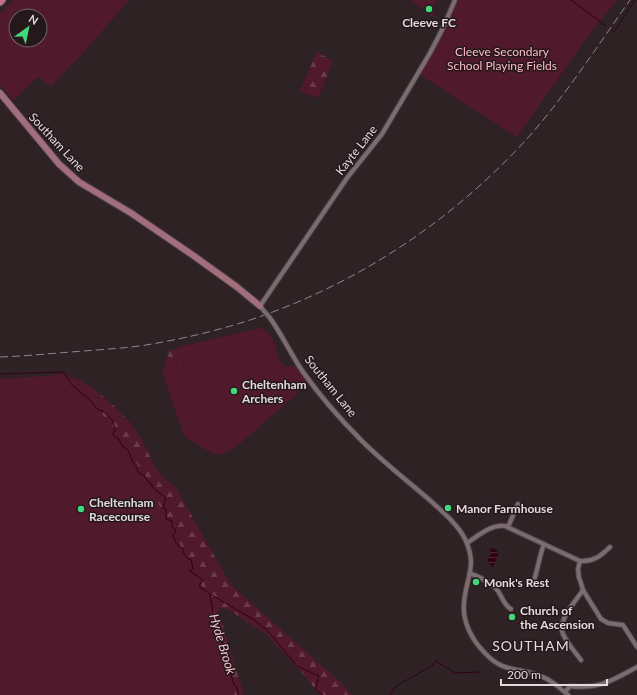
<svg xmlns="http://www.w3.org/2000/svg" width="637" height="695" font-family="Lato,sans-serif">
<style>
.forest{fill:url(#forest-firs)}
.park{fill:#50192c;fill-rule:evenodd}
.water{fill:url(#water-rules)}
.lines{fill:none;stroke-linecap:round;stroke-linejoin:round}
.stream{stroke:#320013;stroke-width:1}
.street-casing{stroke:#4b4143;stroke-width:6}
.secondary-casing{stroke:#4b4143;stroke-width:8}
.primary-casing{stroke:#4b4143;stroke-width:9}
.street{stroke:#7c6c70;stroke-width:4}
.secondary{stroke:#a26d7d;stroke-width:6}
.primary{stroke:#c76d8a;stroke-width:7}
.rail{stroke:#908688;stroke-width:1;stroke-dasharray:8 4;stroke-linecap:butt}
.street-bridge-casing{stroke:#4b4143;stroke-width:6;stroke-linecap:butt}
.street-bridge{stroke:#7c6c70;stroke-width:4}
.poi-dot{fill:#43d77b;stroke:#24181b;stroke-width:1.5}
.labels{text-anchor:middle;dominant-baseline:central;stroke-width:3;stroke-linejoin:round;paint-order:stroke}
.poi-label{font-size:12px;font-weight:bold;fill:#e2d9db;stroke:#24181b;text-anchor:start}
.park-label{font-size:12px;fill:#ffb9cb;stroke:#24181b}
.street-label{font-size:12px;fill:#e2d9db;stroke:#24181b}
.water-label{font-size:13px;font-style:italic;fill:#f1c2cd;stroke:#24181b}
.quarter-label{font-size:14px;letter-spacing:1px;fill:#e2d9db;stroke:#24181b}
</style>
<defs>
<pattern id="forest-firs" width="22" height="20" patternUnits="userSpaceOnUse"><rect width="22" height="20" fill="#50192c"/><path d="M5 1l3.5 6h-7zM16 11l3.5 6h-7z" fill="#693a4a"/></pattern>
<pattern id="water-rules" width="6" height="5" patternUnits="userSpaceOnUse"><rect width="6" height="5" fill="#320013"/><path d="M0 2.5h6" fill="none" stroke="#4f2535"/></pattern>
</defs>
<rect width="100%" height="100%" fill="#2e2225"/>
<g class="forest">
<path d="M317,52L333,61L318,98L300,91Z"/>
<path d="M179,348C188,366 176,366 162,372L170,350Z"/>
<path d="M73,377C94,386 127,415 139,435C146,446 153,466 161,475C169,484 177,484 181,497L231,585L339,681L352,695H320L304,675L267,635L229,610L219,607V612L244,695H232L65,382Z"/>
</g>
<g class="park">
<path d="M13,0H129L84,52L51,86L37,77L13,101L0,85V14ZM16,16H40V40H16Z"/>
<path d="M411,0H435L434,18Z"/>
<path d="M458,0H617L588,36L517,137L420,75L451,16Z"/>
<path d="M260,328C275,332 275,352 282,364L288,367L299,365L310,381L290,400L237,446L223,454H213L184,436L162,372L177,363L180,364C185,358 181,353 178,347Z"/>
<path d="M63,372L90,397L138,465L208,598L227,659L234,695H0V379L58,375Z"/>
</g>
<path class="water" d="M492,548L495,549L499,553L493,567L488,562V558L491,554L490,549Z"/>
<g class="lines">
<g class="stream">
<path d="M571,0L606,26"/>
<path d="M612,30L614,32L635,0"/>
<path d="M0,374L63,372L72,385L91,401L98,410L103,411L113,421L115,430L113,434L115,437L119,439L122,446L128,450L134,465L137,468L138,473L145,476L148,482L152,484V487L166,498L163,507L166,509V519L172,521V527L176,530L173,536L176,543L183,549L184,554L188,559H191L193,569L190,571L203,580L199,586L210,594L215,626L219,633L223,645L234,685L237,688L238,695"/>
<path d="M210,594L254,620L268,631L297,666L319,676L315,689L323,695"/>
<path d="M390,695L396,686L432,666L436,661L455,673L480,672"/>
</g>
<defs>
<g id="street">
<path d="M264,311L260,306L347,178L382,134L430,53L443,28L455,0"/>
<path d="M270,318C282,335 291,354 303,372C320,396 341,420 362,441C384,463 409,482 433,503C444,513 458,525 465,539C478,566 466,577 464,603C462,621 472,640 484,652C503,673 515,667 538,675C550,679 559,687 568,695"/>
<path d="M508,527L518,504"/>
<path d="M467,543C478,536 491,524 505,526L580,561L578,569L579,578"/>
<path d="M580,561C593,562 601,556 610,547"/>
<path d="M471,574C478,576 493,584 498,591C502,597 504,605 511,609"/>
<path d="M580,580L583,590L601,619L608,623L623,625L637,647"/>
<path d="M533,583C538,570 539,557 544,544"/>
<path d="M581,660C575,652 567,643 563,634C557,620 576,601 583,590"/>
<path d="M565,692L570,686C599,690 613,680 637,667"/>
</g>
<path id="secondary" d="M0,93L59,164L79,182L131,213L194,256L237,287L260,306"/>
<path id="primary" d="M0,2L2,0"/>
</defs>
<use href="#street" class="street-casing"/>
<use href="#secondary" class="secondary-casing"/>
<use href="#primary" class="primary-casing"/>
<use href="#street" class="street"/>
<use href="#secondary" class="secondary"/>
<use href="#primary" class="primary"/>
<path class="rail" d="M0,357C28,356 56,353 84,351C107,349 130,348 152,344C186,338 220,330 253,319C357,284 450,222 525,141C564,98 596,48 630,0"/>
<defs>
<path id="street-bridge" d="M264,311L270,318"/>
</defs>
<use href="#street-bridge" class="street-bridge-casing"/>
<use href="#street-bridge" class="street-bridge"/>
</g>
<g class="poi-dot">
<circle cx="429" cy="9" r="4"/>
<circle cx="234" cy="391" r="4"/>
<circle cx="448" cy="508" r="4"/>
<circle cx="81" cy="509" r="4"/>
<circle cx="476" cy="582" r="4"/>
<circle cx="512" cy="617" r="4"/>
</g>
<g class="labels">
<g class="poi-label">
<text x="429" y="22" text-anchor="middle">Cleeve FC</text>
<text x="242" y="384">Cheltenham<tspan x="242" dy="14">Archers</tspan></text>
<text x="89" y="502">Cheltenham<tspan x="89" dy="14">Racecourse</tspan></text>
<text x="456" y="508">Manor Farmhouse</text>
<text x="484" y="582">Monk's Rest</text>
<text x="520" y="610">Church of<tspan x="520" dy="14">the Ascension</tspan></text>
</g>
<g class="park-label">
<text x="502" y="51">Cleeve Secondary<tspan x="502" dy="14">School Playing Fields</tspan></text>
</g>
<g class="street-label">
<text transform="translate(57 142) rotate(47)">Southam Lane</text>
<text transform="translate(356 150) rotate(-52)">Kayte Lane</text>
<text transform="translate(331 386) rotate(51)">Southam Lane</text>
</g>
<g class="water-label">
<text transform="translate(223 644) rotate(73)">Hyde Brook</text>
</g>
<g class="quarter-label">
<text x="531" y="645">SOUTHAM</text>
</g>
</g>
<g transform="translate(28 28) rotate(33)"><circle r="19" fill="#24181b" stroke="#706568"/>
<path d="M0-3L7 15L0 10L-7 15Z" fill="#43d77b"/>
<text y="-6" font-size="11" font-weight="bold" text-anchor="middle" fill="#e2d9db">N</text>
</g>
<path d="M501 679v6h106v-6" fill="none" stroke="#e2d9db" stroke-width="2"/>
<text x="507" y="679" font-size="12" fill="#e2d9db" stroke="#24181b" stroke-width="3" paint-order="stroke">200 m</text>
</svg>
